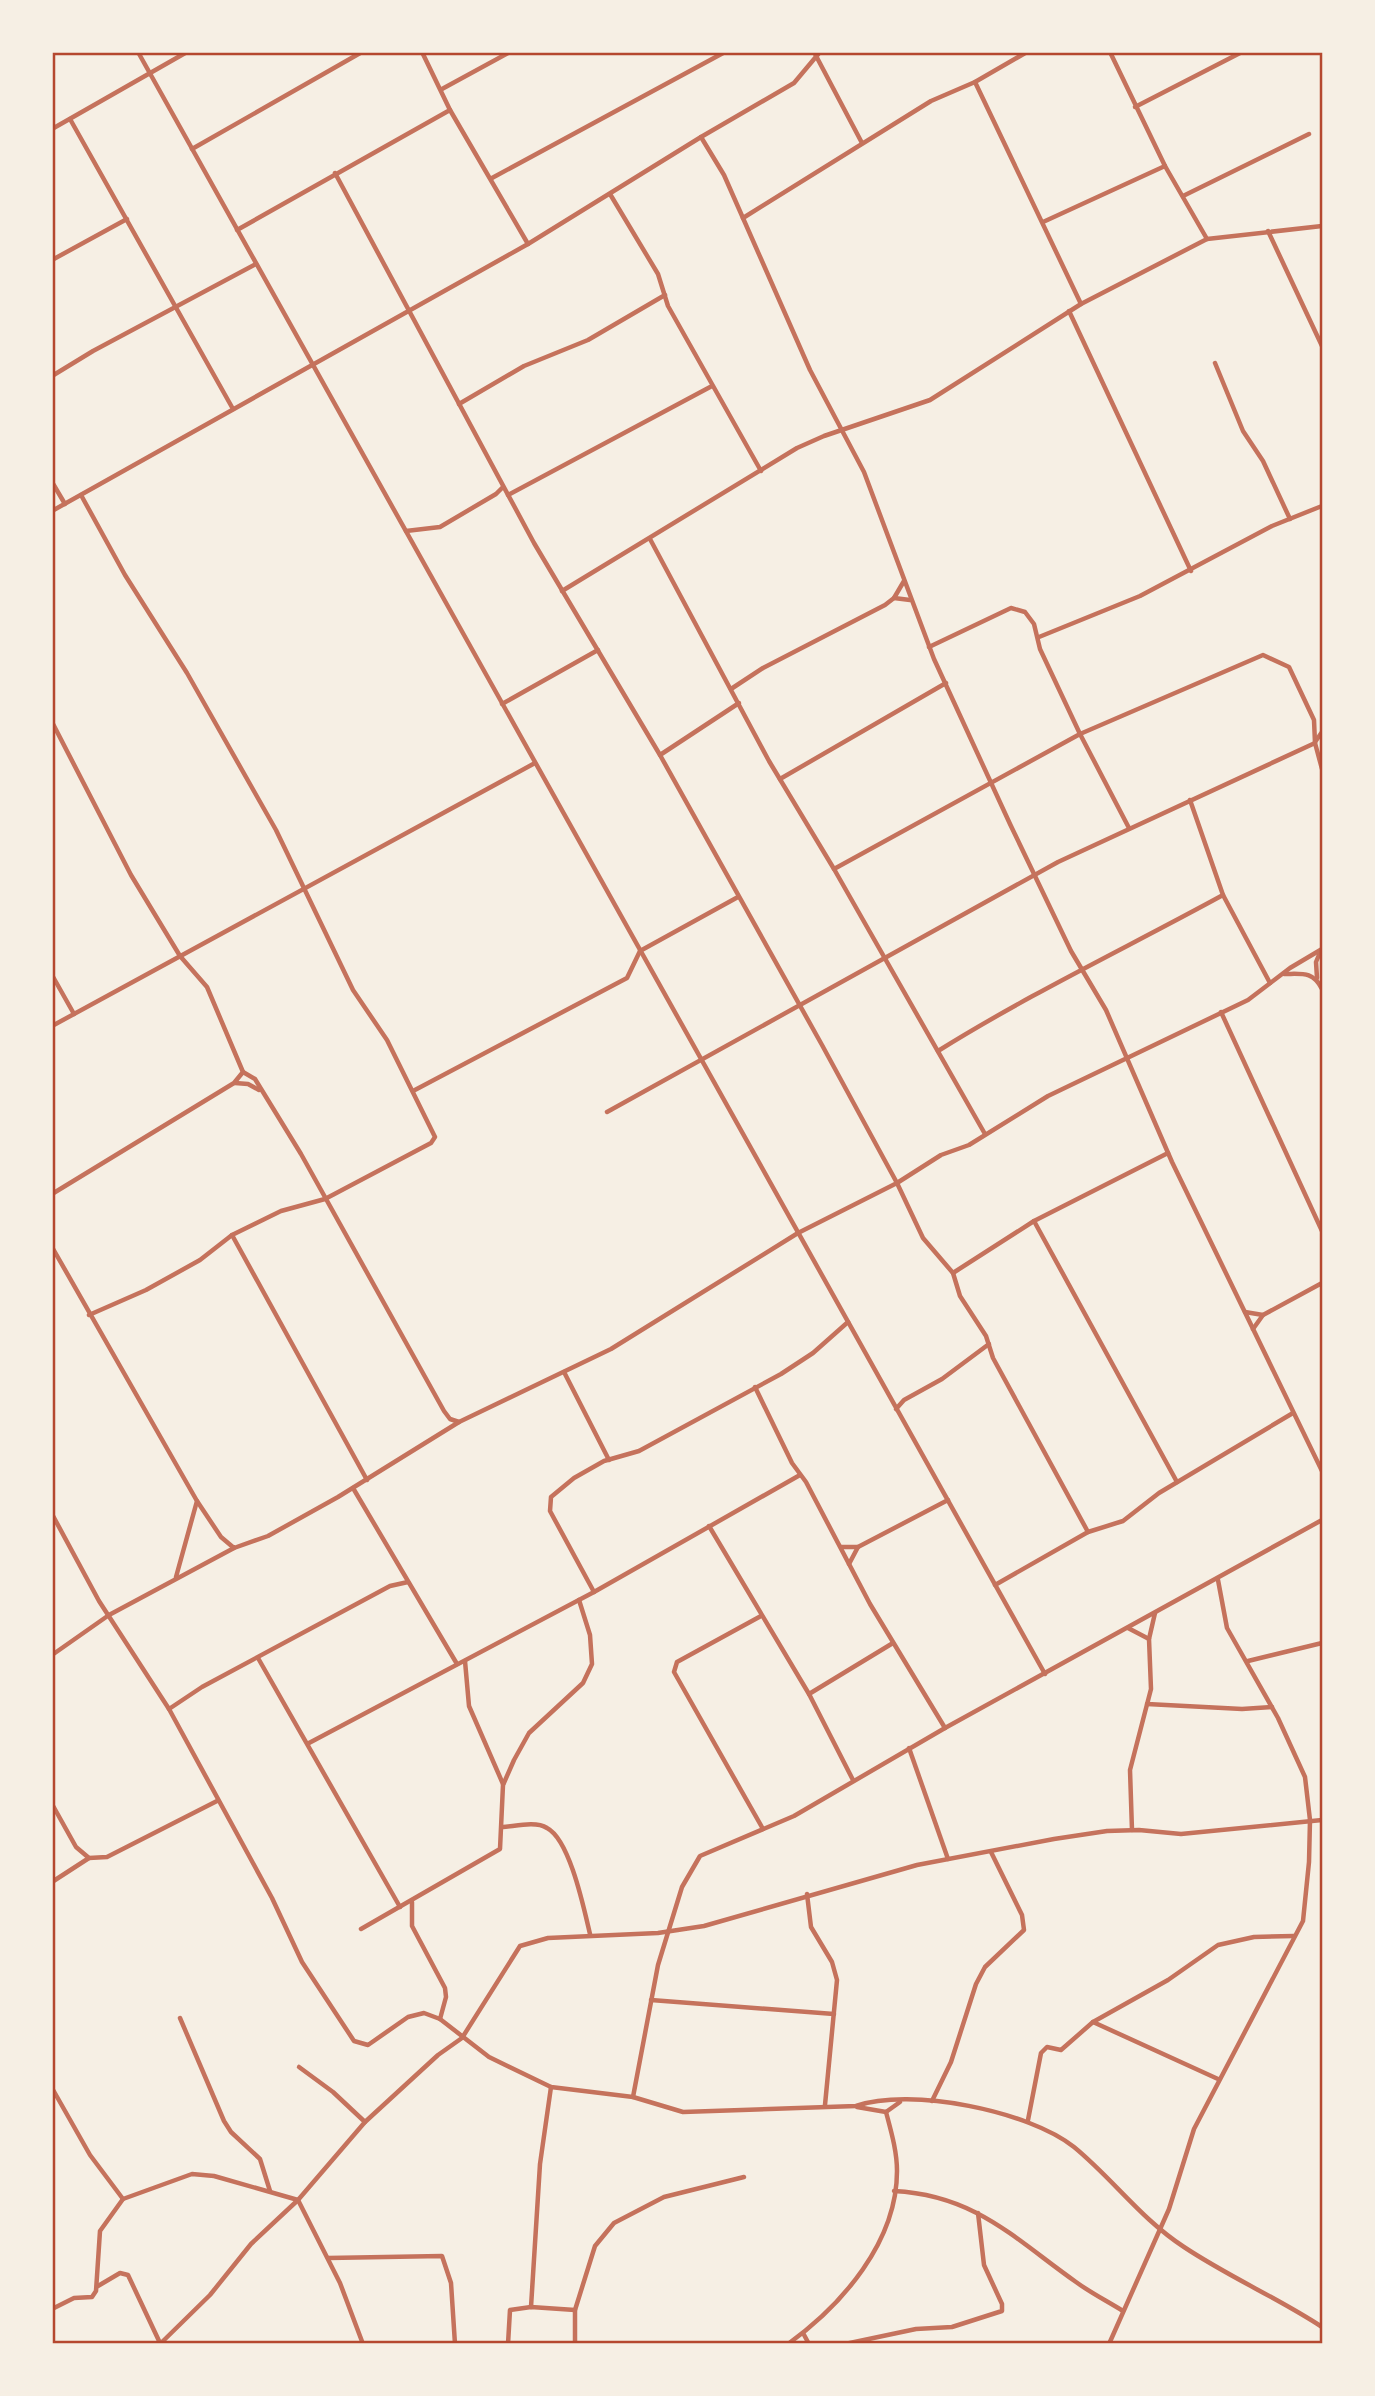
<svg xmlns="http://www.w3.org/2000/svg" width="1375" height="2396" font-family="'IBM Plex Sans',sans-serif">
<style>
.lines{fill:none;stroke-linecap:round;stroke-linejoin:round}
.minor{stroke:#c5725c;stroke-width:4.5}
.neatline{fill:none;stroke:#b5482f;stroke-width:2.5}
</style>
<rect width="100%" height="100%" fill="#f6efe4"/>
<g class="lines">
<g class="minor">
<path d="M138,52L1045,1674"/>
<path d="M422,52L450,110L528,244"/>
<path d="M814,52L862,143"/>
<path d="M1110,52L1165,166L1207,239"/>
<path d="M975,82L1081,304"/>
<path d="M442,89L510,52"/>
<path d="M1135,107L1242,52"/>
<path d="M70,119L233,409"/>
<path d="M52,129L187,52"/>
<path d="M701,137L724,175L810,370L864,472L934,659L1010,824L1071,951L1106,1010L1172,1162L1322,1471"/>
<path d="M192,149L362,52"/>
<path d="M335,173L534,543L660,755L822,1045L897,1183L923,1238L953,1273L960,1296L986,1336L993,1358L1088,1532"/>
<path d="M492,178L725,52"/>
<path d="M610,194L658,274L668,306L761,471"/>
<path d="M1183,196L1309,134"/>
<path d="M743,218L931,101L975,82L1027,52"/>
<path d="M1043,222L1165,166"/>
<path d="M237,230L450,110"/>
<path d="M1268,231L1322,346"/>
<path d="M52,260L127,219"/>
<path d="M1069,311L1191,571"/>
<path d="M1215,363L1243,431L1263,461L1290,519"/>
<path d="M52,376L93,351L256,264"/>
<path d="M459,404L524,366L588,340L665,295"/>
<path d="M52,482L65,504"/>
<path d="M81,495L125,575L187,673L276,830L353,990L387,1040L435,1137L431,1143L325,1199L281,1211L232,1235L200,1260L146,1290L89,1315"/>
<path d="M508,495L712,386"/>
<path d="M52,511L528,244L701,137L794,83L820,52"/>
<path d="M406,531L440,527L496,494L503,487"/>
<path d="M650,539L769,761L834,869L985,1134"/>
<path d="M562,591L797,448L824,436L930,400L1081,304L1207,239L1322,226"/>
<path d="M894,598L910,600"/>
<path d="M1039,637L1140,596L1272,526L1322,506"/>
<path d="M929,647L1011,608L1025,612L1034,624L1040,649L1080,734L1129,828"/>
<path d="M731,689L763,668L885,605L894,598L904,581"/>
<path d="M502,704L598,650"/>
<path d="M52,722L131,875L180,956L207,987L243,1072L234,1083L52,1194"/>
<path d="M1315,742L1322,732"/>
<path d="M660,755L739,703"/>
<path d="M780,779L946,683"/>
<path d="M834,869L1080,734L1263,655L1289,667L1314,720L1315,743"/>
<path d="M1223,895L1270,983"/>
<path d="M1284,974C1302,974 1313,971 1322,989"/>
<path d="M52,975L74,1014"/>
<path d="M1317,978L1316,962L1321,950"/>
<path d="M1221,1012L1322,1231"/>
<path d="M52,1026L535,763"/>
<path d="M938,1051C1031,993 1128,947 1223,895L1190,800"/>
<path d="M243,1072L255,1079L301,1154L444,1411L450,1419L459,1422"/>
<path d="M235,1083L248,1084L259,1090"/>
<path d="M413,1091L627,978L640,951L738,897"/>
<path d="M607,1112L1058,862L1315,743L1322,769"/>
<path d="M1034,1221L1177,1482"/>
<path d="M232,1235L367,1480"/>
<path d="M52,1247L197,1501L176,1577"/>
<path d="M953,1273L1034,1221L1168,1153"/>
<path d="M1245,1312L1263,1315"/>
<path d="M1253,1329L1263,1315L1322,1283"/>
<path d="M564,1372L609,1460"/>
<path d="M755,1387L792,1463L806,1482L870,1604L945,1728"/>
<path d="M896,1409L904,1400L942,1379L989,1344"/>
<path d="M353,1488L457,1664"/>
<path d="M197,1501L221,1537L234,1548L268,1536L338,1497L459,1422L611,1349L798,1233L897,1183L941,1155L969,1145L1048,1096L1248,1000L1290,968L1322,949"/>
<path d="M52,1514L99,1601L169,1709L272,1898L302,1962L354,2041L368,2045L408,2017L424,2013L440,2019L489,2057L551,2087L633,2097L683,2112L856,2106C911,2087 1029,2111 1074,2147C1113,2179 1141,2219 1184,2247C1229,2277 1278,2298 1322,2327"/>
<path d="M709,1526L809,1694L853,1780"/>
<path d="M841,1547H858L948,1500"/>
<path d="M849,1564L858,1547"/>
<path d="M995,1585L1088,1532L1123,1521L1159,1493L1293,1413"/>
<path d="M594,1592L550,1511L551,1497L574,1478L604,1461L639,1451L781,1374L813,1353L848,1322"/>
<path d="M761,1616L677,1662L674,1672L763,1829"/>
<path d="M1128,1628L1149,1639"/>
<path d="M52,1655L109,1615L234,1548"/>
<path d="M258,1658L400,1907"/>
<path d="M465,1661L469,1706L503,1784"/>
<path d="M1248,1661L1322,1643"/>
<path d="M809,1694L893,1643"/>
<path d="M1147,1704L1242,1709L1272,1707"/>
<path d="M169,1709L202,1687L390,1586L408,1582"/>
<path d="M309,1743L594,1592L800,1475"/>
<path d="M909,1748L948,1859"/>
<path d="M52,1804L76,1847L89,1858L107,1857L217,1801"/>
<path d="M503,1827C516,1826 536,1821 547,1828C570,1840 584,1909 590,1934"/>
<path d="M1132,1830L1130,1770L1151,1689L1149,1639L1155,1613"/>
<path d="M52,1882L89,1858"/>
<path d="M807,1894L811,1927L832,1962L837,1980L825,2105"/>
<path d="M412,1902V1926L445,1988L446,1997L440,2019"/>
<path d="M361,1929L500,1849L503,1785L514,1760L529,1733L583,1683L592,1664L590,1635L579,1600"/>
<path d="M651,2000L834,2014"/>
<path d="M180,2018L224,2121L231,2132L260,2159L270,2191"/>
<path d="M1093,2022L1218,2079"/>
<path d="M299,2067L333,2092L365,2122"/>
<path d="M52,2088L90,2155L123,2199L192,2174L214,2176L298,2200L340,2283L363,2344"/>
<path d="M633,2097L658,1965L682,1887L700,1856L794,1816L945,1728L1322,1520"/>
<path d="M932,2101L951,2062L976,1984L985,1967L1024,1930L1022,1915L991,1852"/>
<path d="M857,2107L886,2112L900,2102"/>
<path d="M1028,2120L1041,2053L1047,2047L1061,2050L1093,2022L1168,1980L1218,1945L1254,1937L1294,1936"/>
<path d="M894,2191C975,2195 1015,2239 1076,2282C1091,2293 1107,2301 1123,2311"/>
<path d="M328,2258L442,2256L451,2283L455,2344"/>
<path d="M98,2286L120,2273L128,2275L160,2343"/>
<path d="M531,2307L540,2164L551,2087"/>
<path d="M52,2309L74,2298L92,2297L96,2291L100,2231L123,2199"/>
<path d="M803,2333L809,2344"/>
<path d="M160,2344L210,2295L251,2244L298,2200L365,2122L438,2055L462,2038L520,1946L548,1938L658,1933L704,1926L917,1865L1054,1839L1107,1831L1139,1830L1181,1834L1322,1820"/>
<path d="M508,2344L510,2310L531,2307L575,2310"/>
<path d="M575,2344V2310L595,2246L614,2223L664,2197L744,2177"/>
<path d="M788,2344C842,2305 897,2242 897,2171C897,2151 891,2131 886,2112"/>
<path d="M845,2344L916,2329L952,2327L1002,2311V2304L984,2265L978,2213"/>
<path d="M1109,2344L1169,2209L1194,2129L1303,1921L1309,1862L1310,1820L1305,1777L1278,1718L1227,1628L1218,1580"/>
</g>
</g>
<rect width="1375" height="2396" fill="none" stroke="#f6efe4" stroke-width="108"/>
<rect x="54" y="54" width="1267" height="2288" class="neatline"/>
</svg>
